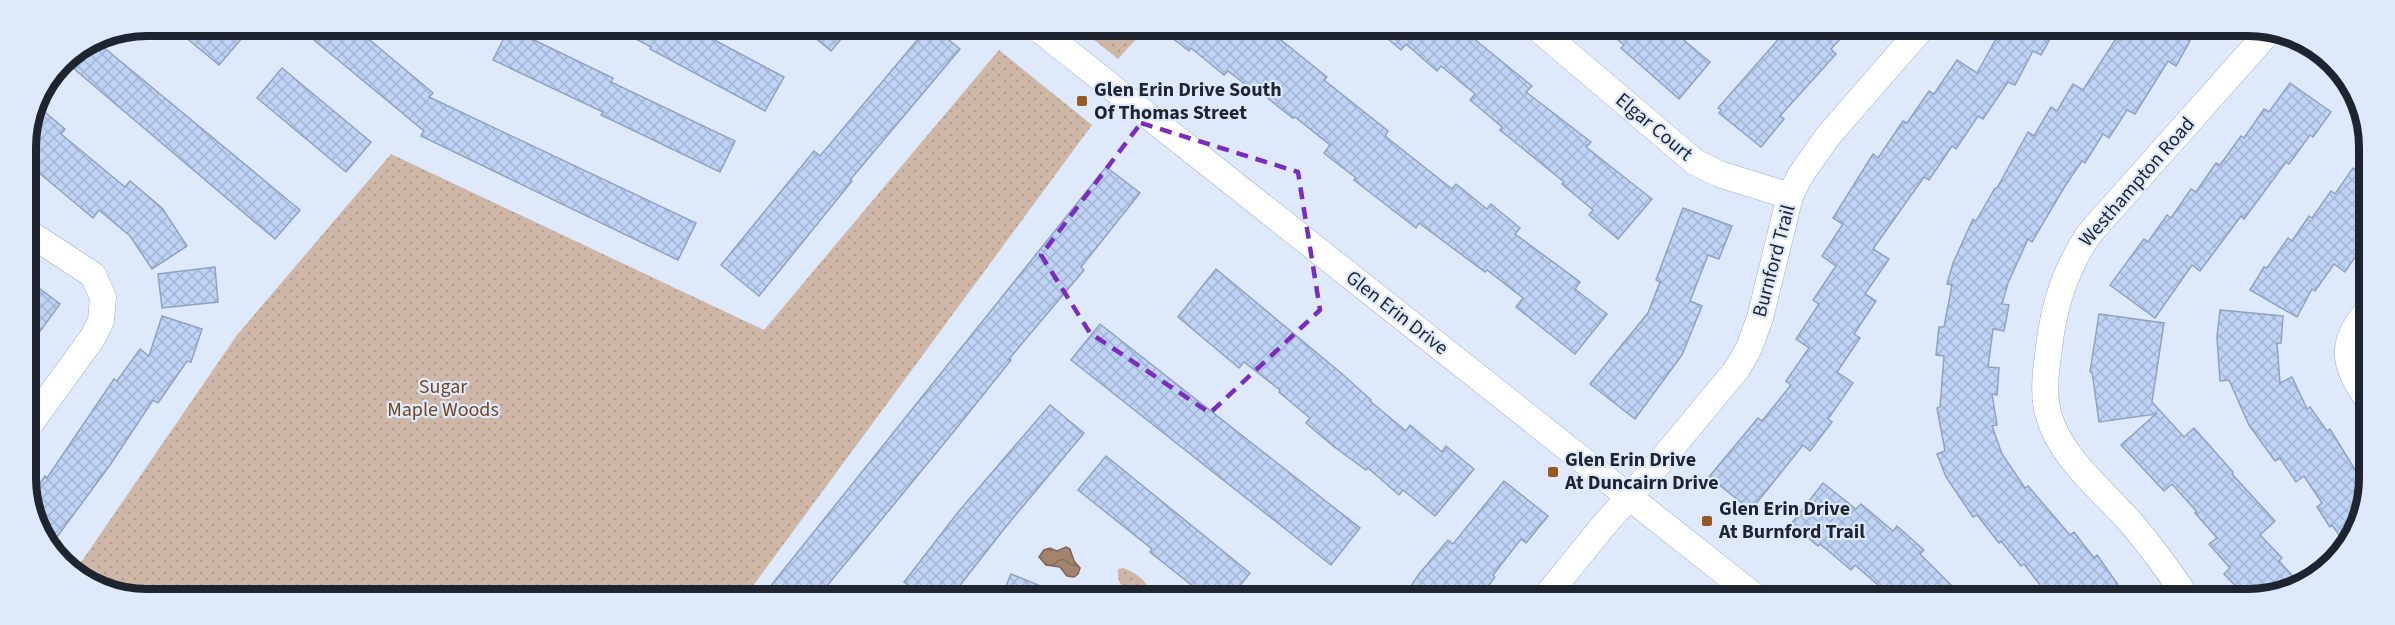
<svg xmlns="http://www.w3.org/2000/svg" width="2395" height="625" font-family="'Source Sans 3',sans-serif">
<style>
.grass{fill:url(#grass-dots)}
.water{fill:url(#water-waves);stroke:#7c685a;stroke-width:1.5}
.building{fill:url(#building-cross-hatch);stroke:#91a2bf;stroke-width:1.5}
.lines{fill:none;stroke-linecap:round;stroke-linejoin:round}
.minor-casing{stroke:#9cadca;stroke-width:27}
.minor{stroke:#fff;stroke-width:26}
.marked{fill:none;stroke:#7b2cbf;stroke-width:4.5;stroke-dasharray:12 8;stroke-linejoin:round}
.poi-dot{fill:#995a21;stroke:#dee9fc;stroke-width:2}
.labels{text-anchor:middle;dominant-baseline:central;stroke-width:4.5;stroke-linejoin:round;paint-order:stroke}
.poi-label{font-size:20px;font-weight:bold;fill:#1e2530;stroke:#dee9fc;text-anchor:start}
.street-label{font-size:20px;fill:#1e2530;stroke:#dee9fc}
.park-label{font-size:20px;fill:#74461f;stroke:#dee9fc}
.rim{fill:none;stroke:#1e2530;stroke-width:8}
</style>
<defs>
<pattern id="grass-dots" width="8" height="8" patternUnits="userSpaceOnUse" patternTransform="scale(1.5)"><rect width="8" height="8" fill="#ceb7a6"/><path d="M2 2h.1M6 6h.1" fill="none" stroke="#b09d8f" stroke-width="1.8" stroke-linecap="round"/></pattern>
<pattern id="water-waves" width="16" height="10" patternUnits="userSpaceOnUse" patternTransform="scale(1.5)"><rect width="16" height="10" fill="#a4846c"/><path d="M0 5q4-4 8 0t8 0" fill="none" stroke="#856c59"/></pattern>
<pattern id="building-cross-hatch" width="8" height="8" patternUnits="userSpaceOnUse" patternTransform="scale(1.5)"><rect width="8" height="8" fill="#bed3f5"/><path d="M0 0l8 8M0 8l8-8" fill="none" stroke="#a3b5d2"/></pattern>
</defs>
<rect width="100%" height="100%" fill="#dee9fc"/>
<g class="grass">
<path d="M1078,27H1147L1118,59Z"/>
<path d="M999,50L1092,125L744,598L123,597L75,571L237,335L391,154L764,330Z"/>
<path d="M1123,568C1138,573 1148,583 1155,598C1138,598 1115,592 1118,569Z"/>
</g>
<path class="water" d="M1066,547L1070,549L1074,561L1080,568L1078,574L1074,577L1067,576L1060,567L1046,565L1039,557L1044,550L1050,548L1057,551Z"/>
<g class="building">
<path d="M172,26H227L242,38L219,65Z"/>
<path d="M318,26H353L433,93L429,97L696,223L678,260L421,136L424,131L309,36Z"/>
<path d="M612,26H688L784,77L765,111L650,49L651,47Z"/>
<path d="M801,26H852L831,51Z"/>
<path d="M929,26H932L960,49L850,180L852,181L759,296L721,265L814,151L820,156Z"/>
<path d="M1158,27H1249L1260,36L1266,28L1327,77L1324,80L1388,131L1385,136L1452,189L1456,184L1487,209L1491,204L1520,228L1515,234L1580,282L1575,289L1607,314L1575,354L1516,307L1523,298L1487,270L1485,272L1419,223L1416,228L1354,180L1356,178L1324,153L1330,145L1295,117L1293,118L1261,93L1259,95L1228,71L1224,75L1191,48L1189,51Z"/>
<path d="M1374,27H1474L1468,34L1532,86L1526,92L1591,142L1586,147L1652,199L1618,239L1589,215L1593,210L1562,184L1564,182L1500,130L1502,127L1470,100L1475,94L1441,66L1437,71L1406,44L1401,50Z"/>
<path d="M1603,27H1686L1679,36L1710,62L1679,99L1621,48L1624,45Z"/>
<path d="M1789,27H1851L1831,49L1836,54L1780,116L1784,119L1761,147L1719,113L1721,110L1718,108Z"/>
<path d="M509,28L613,78L611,82L735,141L720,172L601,115L603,112L493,60Z"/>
<path d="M2002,28H2056L2041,55L2033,51L2015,85L2008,82L1983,119L1978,116L1956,149L1952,146L1929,180L1924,177L1873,249L1889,259L1865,294L1876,301L1854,334L1860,338L1837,372L1853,383L1828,419L1832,422L1810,451L1803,445L1751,510L1709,477L1758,418L1762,421L1791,385L1786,381L1809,348L1796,339L1819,304L1813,300L1836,266L1822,256L1843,224L1833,218L1873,154L1878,158L1903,121L1907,123L1929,91L1934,94L1957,60L1977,73Z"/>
<path d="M2129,28H2167L2190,41L2176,66L2168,61L2135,114L2127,110L2109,138L2103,134L2085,163L2082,161L2065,186L2032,242L2028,239L2008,283L2002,304L2009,305L2004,331L1993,329L1988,367L1999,368L1997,395L1992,394L1997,425L1992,426L2002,454L2025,488L2028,486L2070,535L2074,532L2094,558L2097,555L2128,599H2057L2047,587L2044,590L2024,564L2021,566L2001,541L1999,543L1977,515L1973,517L1946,477L1937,454L1945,451L1937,408L1940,407L1944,356L1936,355L1939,327H1944L1952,285L1947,284L1953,263L1973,219L1976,221L1995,188H1997L2028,132L2034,136L2051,107L2057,111L2073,84L2083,90L2117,37L2122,40Z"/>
<path d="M96,41L300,210L275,239L73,68Z"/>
<path d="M282,68L371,142L346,172L257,98Z"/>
<path d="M2290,83L2331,112L2313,137L2310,135L2289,164L2286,162L2244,219L2241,216L2200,271L2192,265L2155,318L2110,285L2144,239L2148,242L2167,215L2171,218L2191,189L2196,192L2216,163L2220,165L2241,136L2244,138L2264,109L2269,112Z"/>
<path d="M34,103L65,129L61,134L125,187L130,181L162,208L187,246L152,269L130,236L99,210L93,218L26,162V139Z"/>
<path d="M1106,167L1140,193L1081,267L1084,270L1009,359L1011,360L955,430L817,598H761Z"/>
<path d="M2353,168L2367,178V234L2357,249L2359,251L2345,272L2334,264L2315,291L2312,289L2297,317L2250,290L2264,267L2267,268L2288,238L2292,241L2309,216L2312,218L2331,191L2335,194Z"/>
<path d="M1683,208L1732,226L1719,259L1708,255L1690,301L1702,306L1682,355L1635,419L1590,384L1648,313L1660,282L1656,280Z"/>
<path d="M215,267L218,302L162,308L158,274Z"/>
<path d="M1216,269L1341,373L1371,400L1370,401L1406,431L1410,425L1442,452L1446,446L1474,469L1435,516L1403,490L1399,495L1368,468L1366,470L1333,446L1306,423L1310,418L1279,392L1280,390L1244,362L1239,368L1178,317Z"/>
<path d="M27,279L60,304L27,349Z"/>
<path d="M2220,310L2283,316L2281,343H2277L2280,383L2292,377L2307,409L2310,407L2327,431L2330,429L2360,478L2367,473V502L2344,542L2332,525L2330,527L2317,507L2322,503L2304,476L2296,482L2280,458L2275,461L2249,425L2229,380L2220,381L2217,337Z"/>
<path d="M2099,314L2164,323L2152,402L2184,437L2194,428L2233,472L2232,474L2275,521L2260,535L2282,558L2279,561L2298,582L2256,599H2248L2224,574L2230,568L2209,544L2217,538L2195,513L2197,512L2172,484L2164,491L2121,445L2156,414L2099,422L2092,372H2090Z"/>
<path d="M162,316L202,329L191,362L187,361L158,403L153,400L110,465L51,545L28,501L45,476L47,478L114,379L117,381L140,349L149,356Z"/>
<path d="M1100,324L1360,528L1331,565L1071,360Z"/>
<path d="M1050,405L1084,433L1004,529L950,598H925L904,582L959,511Z"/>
<path d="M1106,456L1250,573L1230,598H1208L1150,552L1152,549L1078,490Z"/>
<path d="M1504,481L1548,516L1526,543L1521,539L1493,575L1495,577L1479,598H1403L1419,574L1448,540L1453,544Z"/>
<path d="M1823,483L1856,509L1861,504L1893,531L1897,526L1924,550L1920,554L1965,599H1894L1855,565L1851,570L1820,544L1818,546L1791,524Z"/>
<path d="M1011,574L1068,597V598H1001Z"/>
</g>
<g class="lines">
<defs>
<g id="minor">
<path d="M1036,27L1758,599"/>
<path d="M1536,27L1695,162L1719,174L1790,196"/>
<path d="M26,231L93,275L103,297L101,321L93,337L27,428"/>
<path d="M2367,312C2339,343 2344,366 2367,398"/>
<path d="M1544,599L1604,525L1655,468L1737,369L1749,348L1760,318L1790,196L1800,176L1828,136L1922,28"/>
<path d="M2188,599C2171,574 2153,549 2133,525C2104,491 2060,459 2048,413C2042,389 2047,364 2050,340C2055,300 2067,267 2089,234L2272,28"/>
</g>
</defs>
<use href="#minor" class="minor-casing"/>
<use href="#minor" class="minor"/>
</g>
<path class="marked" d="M1141,123L1298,172L1320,310L1210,413L1090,333L1041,255Z"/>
<g class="poi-dot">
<rect x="1076" y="95" width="12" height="12" rx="3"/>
<rect x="1547" y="466" width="12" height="12" rx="3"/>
<rect x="1701" y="515" width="12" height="12" rx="3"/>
</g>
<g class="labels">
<g class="poi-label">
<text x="1094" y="90">Glen Erin Drive South<tspan x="1094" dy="23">Of Thomas Street</tspan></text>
<text x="1565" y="460">Glen Erin Drive<tspan x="1565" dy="23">At Duncairn Drive</tspan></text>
<text x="1719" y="509">Glen Erin Drive<tspan x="1719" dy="23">At Burnford Trail</tspan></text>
</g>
<g class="street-label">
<text transform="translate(1654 127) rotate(40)">Elgar Court</text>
<text transform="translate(2137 182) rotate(-49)">Westhampton Road</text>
<text transform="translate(1774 261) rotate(-75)">Burnford Trail</text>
<text transform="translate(1397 313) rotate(38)">Glen Erin Drive</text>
</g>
<g class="park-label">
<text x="443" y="387">Sugar<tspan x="443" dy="23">Maple Woods</tspan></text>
</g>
</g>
<path d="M0 0H2395V625H0ZM147 36H2248A111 111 0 0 1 2359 147V478A111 111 0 0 1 2248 589H147A111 111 0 0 1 36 478V147A111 111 0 0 1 147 36Z" fill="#dee9fc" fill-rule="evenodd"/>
<path class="rim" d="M147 36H2248A111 111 0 0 1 2359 147V478A111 111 0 0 1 2248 589H147A111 111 0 0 1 36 478V147A111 111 0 0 1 147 36Z"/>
</svg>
